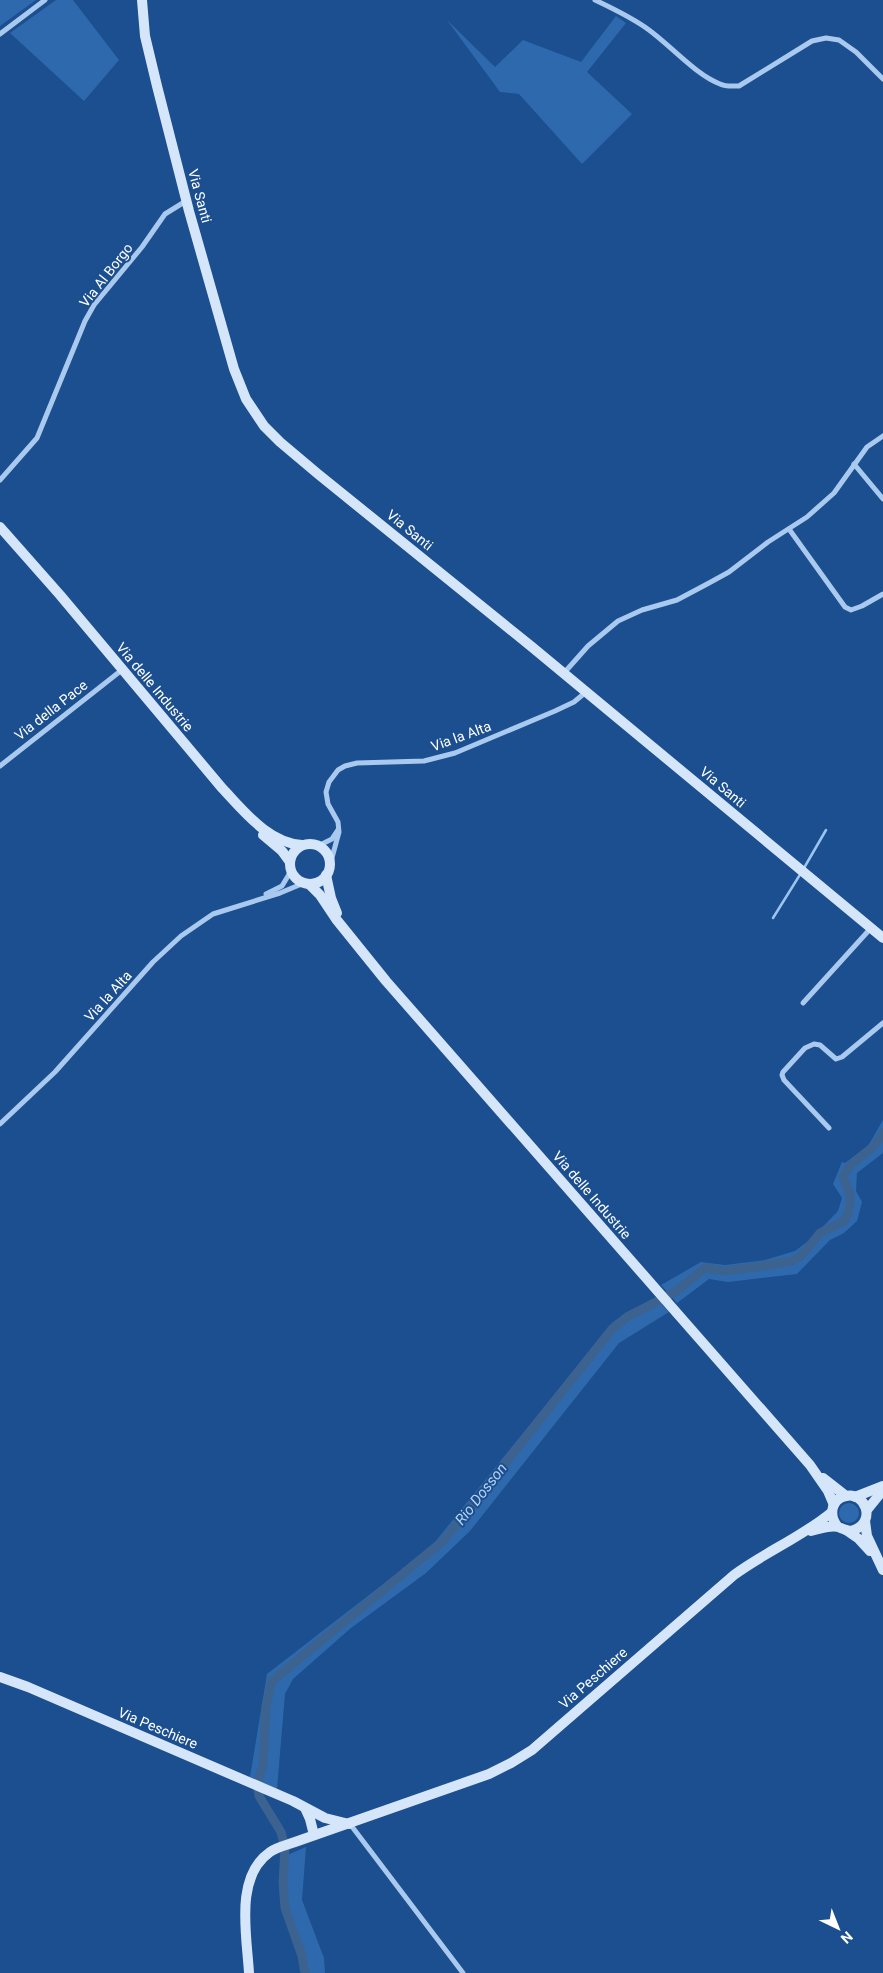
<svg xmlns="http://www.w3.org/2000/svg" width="883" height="1973" font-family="Roboto,sans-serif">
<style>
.green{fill:#2e69ad}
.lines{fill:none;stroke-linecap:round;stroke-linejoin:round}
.stream{stroke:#9cc4f0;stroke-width:2.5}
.canal{stroke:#3c6290;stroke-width:9}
.street{stroke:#a9c9ee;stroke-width:5}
.secondary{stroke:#d6e6fa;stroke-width:10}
.labels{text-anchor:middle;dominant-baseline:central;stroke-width:4;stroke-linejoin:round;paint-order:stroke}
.street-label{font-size:14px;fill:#fff;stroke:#1b4f8f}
.water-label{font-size:15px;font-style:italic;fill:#b5d3f5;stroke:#1b4f8f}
</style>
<rect width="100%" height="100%" fill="#1b4f8f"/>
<g class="green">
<path d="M0,0H36L0,26Z"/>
<path d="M56,0H73L119,60L84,101L10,33Z"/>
<path d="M616,16L626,23L587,72L632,114L582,164L519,94L500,92L447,20L495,67L523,40L581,62Z"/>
<path d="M883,1120V1153L857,1173L856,1191L862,1202L857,1221L844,1233L830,1240L797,1274L728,1282L709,1279L677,1303L661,1285L701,1262L725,1265L765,1260L795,1251L811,1239L838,1211L842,1198L833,1184L842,1162L845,1163L868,1146Z"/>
<path d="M656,1298L669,1312L619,1343L470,1531L426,1573L351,1628L293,1679L285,1694L277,1789L250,1777L267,1674L431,1547L612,1323L627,1312Z"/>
<circle cx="849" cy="1513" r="10"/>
<path d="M306,1847L302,1900L324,1958L325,1973H305C299,1947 284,1922 283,1895C282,1882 285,1869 285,1856Z"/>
</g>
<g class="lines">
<g class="stream">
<path d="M804,868L826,830"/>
<path d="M773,918L801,873"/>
</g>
<path class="canal" d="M305,1973L302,1956L285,1908L283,1883L285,1847L281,1832L259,1796L257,1784L263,1766L266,1706L272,1681L443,1541L612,1329L627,1317L675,1292L705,1268L725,1271L763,1266L792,1261L802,1255L820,1233L844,1221L848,1214L850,1205V1195L843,1176C852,1157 875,1152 883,1133"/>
<g class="street">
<path d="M595,0C614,9 633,18 649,30C671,46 696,75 720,84C726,87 732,86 739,86L812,41L826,38L839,40L856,52L883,79"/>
<path d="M0,34L45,0"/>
<path d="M854,464L883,499"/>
<path d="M0,480L37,438L85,321L94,305L142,247L165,214L186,201"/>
<path d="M789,529L845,607L851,610L862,606L883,594"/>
<path d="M564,673L588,646L618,621L642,610L677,600L709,583L729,572L768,542L807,517L834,493L867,447L883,436"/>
<path d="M0,766L118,673"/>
<path d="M318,846L332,839L338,830"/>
<path d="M330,865L339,832L338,822L328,804L326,792L329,782L338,770L345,766L357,763L424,761L455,753L555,711L574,702L586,692"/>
<path d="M266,894L282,886L291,871"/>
<path d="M803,1003L871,928"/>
<path d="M0,1124L55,1072L153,962L181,936L213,914L280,893L304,883"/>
<path d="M829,1128L784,1080L782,1075L783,1072L805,1048L814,1044L820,1045L836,1059L842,1057L883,1023"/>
<path d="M350,1824L463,1973"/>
</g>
<g class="secondary">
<path d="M142,0L145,36L157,86L189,211L234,369L246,399L264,426L280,442L318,474L532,647L883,938"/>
<path d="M0,527L60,595L222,788C244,811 268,843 302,845"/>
<path d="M263,835L282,851L290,862"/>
<circle cx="310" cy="864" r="20"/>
<path d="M326,875L331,898L337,913"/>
<path d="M309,884L320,895L336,919L386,981L810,1465L828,1491L834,1505"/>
<path d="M823,1478L846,1496"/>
<path d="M855,1497L883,1486"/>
<path d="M867,1510L883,1490"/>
<path d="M865,1521L867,1536L883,1570"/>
<path d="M846,1530L859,1539L870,1551"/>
<path d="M811,1531C819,1529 830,1525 838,1527C845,1529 849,1533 856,1529C875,1521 866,1492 846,1496C830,1499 829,1517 838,1527"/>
<path d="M0,1677L28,1687L293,1801L325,1818L349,1824"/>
<path d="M305,1808L310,1819L314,1835"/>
<path d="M249,1973C247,1936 234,1877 270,1852C277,1847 287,1845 295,1842L489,1774L511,1763L532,1750L734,1575C765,1552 802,1537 832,1512"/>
</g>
</g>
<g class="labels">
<g class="street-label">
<text transform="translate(200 196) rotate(75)">Via Santi</text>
<text transform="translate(106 275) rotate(-52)">Via Al Borgo</text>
<text transform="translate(410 530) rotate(39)">Via Santi</text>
<text transform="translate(155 687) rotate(50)">Via delle Industrie</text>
<text transform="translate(51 710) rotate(-38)">Via della Pace</text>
<text transform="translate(461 736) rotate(-20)">Via la Alta</text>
<text transform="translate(723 787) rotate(40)">Via Santi</text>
<text transform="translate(108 996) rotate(-48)">Via la Alta</text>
<text transform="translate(592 1195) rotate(49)">Via delle Industrie</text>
<text transform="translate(593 1678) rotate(-41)">Via Peschiere</text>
<text transform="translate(158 1728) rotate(23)">Via Peschiere</text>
</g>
<g class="water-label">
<text transform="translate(481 1494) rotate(-52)">Rio Dosson</text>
</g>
</g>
<g transform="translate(838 1928) rotate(137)" stroke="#1b4f8f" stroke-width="4" paint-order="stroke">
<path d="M0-4L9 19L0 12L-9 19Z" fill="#ffffff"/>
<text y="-8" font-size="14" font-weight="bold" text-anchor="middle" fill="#ffffff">N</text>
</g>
</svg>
